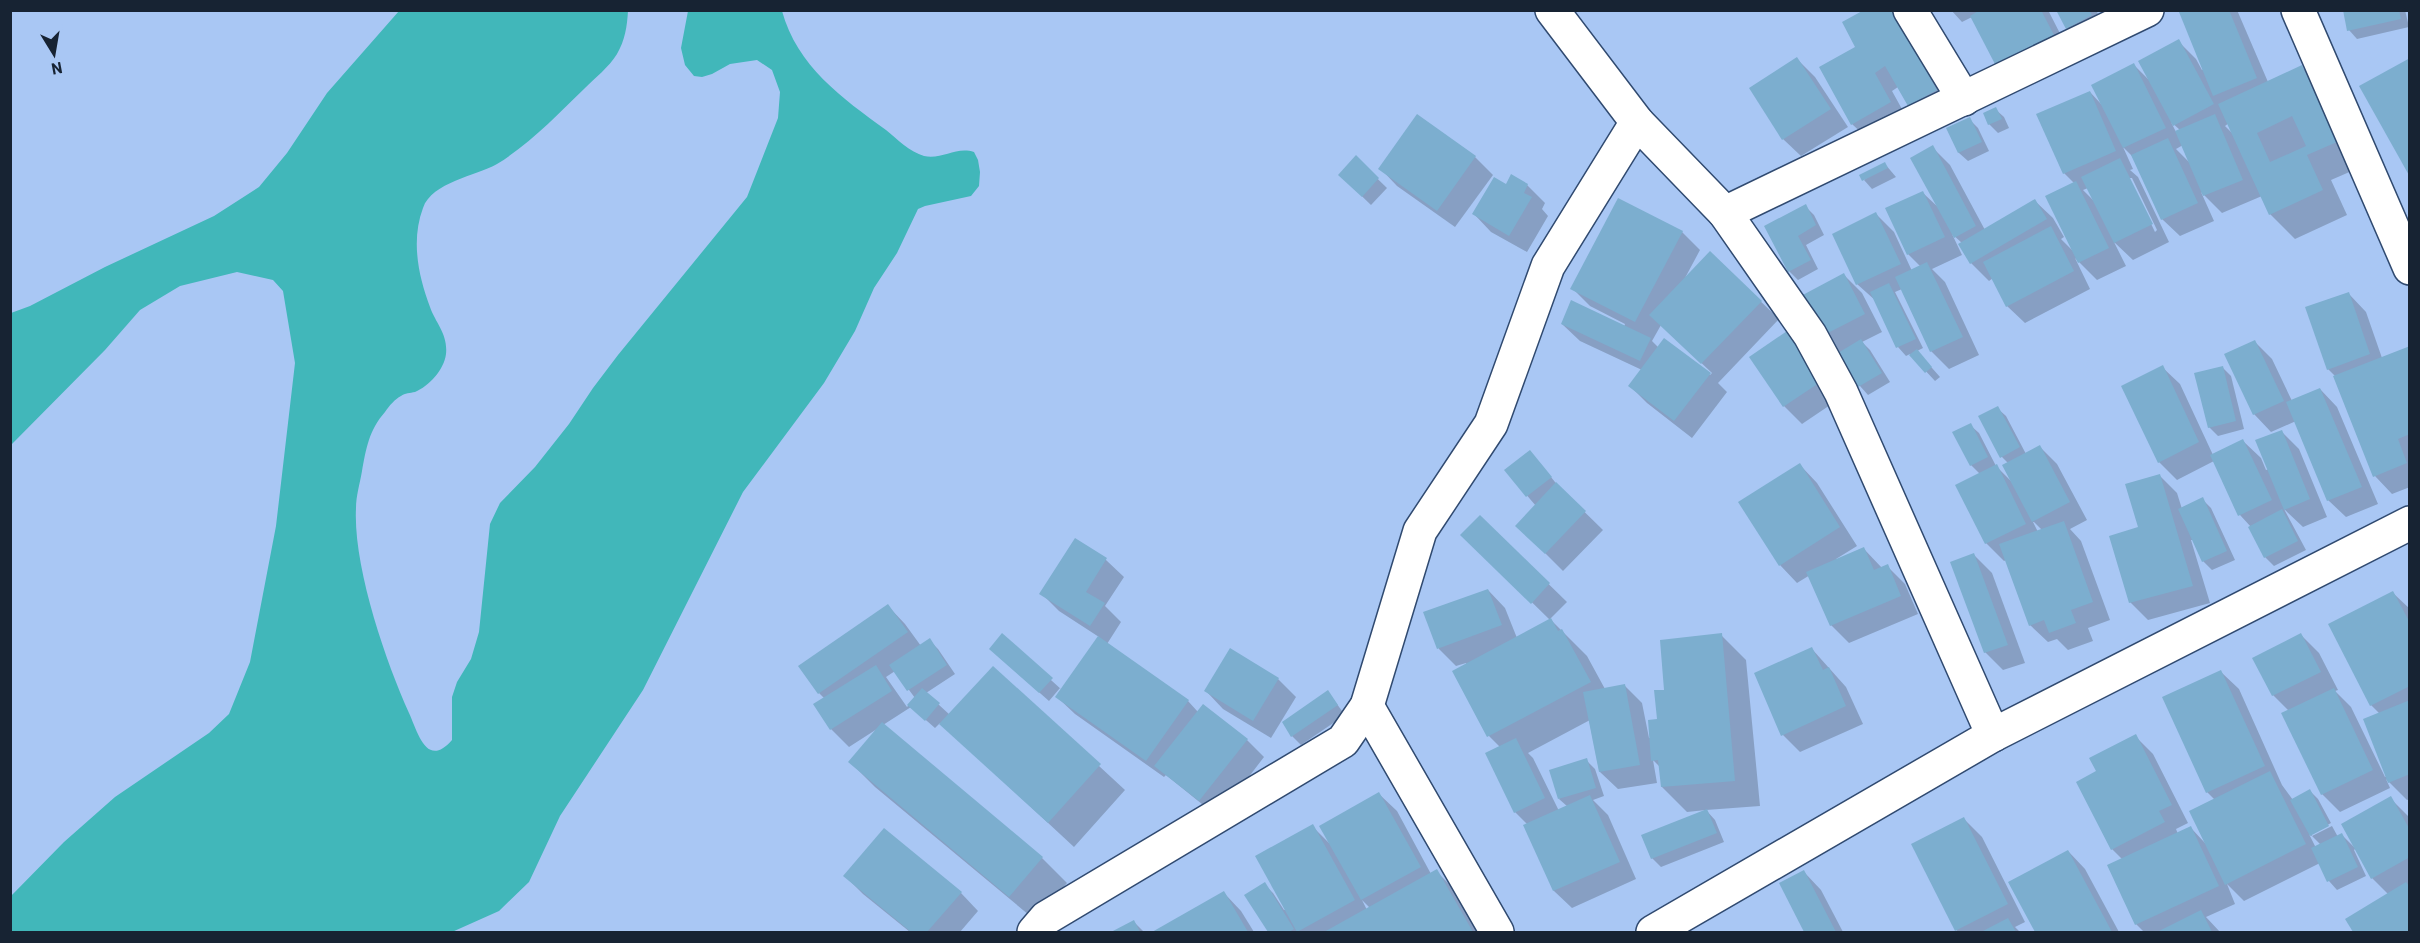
<svg xmlns="http://www.w3.org/2000/svg" width="2420" height="943" font-family="Barlow,sans-serif">
<style>
.water{fill:#41b7ba}
.shadow{fill:#0003;fill-rule:evenodd}
.building{fill:#7caecf;fill-rule:evenodd}
.lines{fill:none;stroke-linecap:round;stroke-linejoin:round}
.minor-casing{stroke:#304a70;stroke-width:36}
.minor{stroke:#fff;stroke-width:33}
</style>
<rect width="100%" height="100%" fill="#a9c7f4"/>
<path class="water" d="M399,11H628C627,27 625,40 617,54C609,67 595,78 585,88C557,115 531,143 497,164C476,176 432,182 423,208C411,240 418,275 430,307C436,324 448,334 446,354C444,370 429,386 415,392C410,393 405,393 401,396C395,399 389,406 385,412C369,430 366,449 362,471C360,483 356,496 356,508C353,566 385,660 409,713C418,733 427,769 452,740V697L457,682L471,659L479,632L490,524L500,503L535,467L569,424L593,388L618,355L747,197L778,118L780,92L772,70L757,60L730,64L712,74L702,77L694,76L685,65L681,48L688,11H782C797,66 842,98 886,130C897,139 910,152 924,156C942,160 956,146 974,152L978,160L980,172L979,186L971,196L925,206L918,209L897,253L874,288L855,331L824,383L743,492L643,690L560,816L529,882L499,911L452,932H11V896L64,842L115,797L209,733L229,714L250,662L276,526L295,363L283,291L273,280L237,272L180,286L140,310L105,350L11,445V313L30,306L105,267L214,216L259,187L287,153L327,93Z"/>
<g class="shadow">
<path d="M1867,10H1896L1954,108L1927,123L1909,105L1898,87L1892,91L1908,120L1870,141L1852,124L1857,47Z"/>
<path d="M1951,10H2048L2070,53L2015,83L1972,17L1962,22Z"/>
<path d="M2058,10H2096L2108,33L2085,46L2068,28Z"/>
<path d="M2187,10H2237L2268,82L2302,67L2327,92L2361,167L2331,180L2347,215L2295,239L2270,214L2262,196L2222,213L2201,192L2214,221L2180,236L2162,219L2134,158L2123,147L2133,169L2130,170L2138,177L2169,242L2133,260L2114,242L2126,266L2097,280L2075,258L2090,289L2025,323L2007,306L1993,278L1989,281L1971,263L1962,243L1952,234L1962,255L1932,269L1945,282L1979,355L1949,369L1931,351L1902,289L1895,292L1923,348L1917,351L1940,377L1935,381L1910,354L1906,356L1898,347L1876,301L1857,284L1876,214L1894,232L1912,271L1921,267L1908,254L1923,193L1939,208L1932,147L1950,165L1985,230L2035,201L2053,218L2064,237L2061,239L2073,251L2074,183L2064,173L2090,92L2102,105L2134,65L2148,79L2178,41L2196,59L2202,70L2204,69ZM2171,122L2180,130L2176,132ZM2229,123L2233,134L2225,126ZM2183,145L2190,163L2176,149ZM2129,178H2132L2157,230L2155,232ZM2088,188L2095,202L2083,190Z"/>
<path d="M2344,10H2405L2409,27L2357,39L2349,30Z"/>
<path d="M1797,59L1815,77L1848,127L1801,156L1783,139Z"/>
<path d="M1995,109L2004,117L2009,128L1998,133L1989,124Z"/>
<path d="M1418,116L1475,157L1493,175L1455,227L1397,186L1380,168Z"/>
<path d="M1969,119L1978,128L1989,151L1968,161L1959,153L1948,129Z"/>
<path d="M1356,158L1387,188L1371,205L1340,175Z"/>
<path d="M1885,164L1896,177L1872,189L1864,180Z"/>
<path d="M1527,185L1545,203L1542,209L1548,216L1527,252L1491,232L1474,214L1507,186Z"/>
<path d="M1805,206L1814,215L1824,235L1806,245L1818,269L1798,280L1789,271Z"/>
<path d="M1682,232L1700,250L1685,278L1710,253L1779,319L1718,383L1727,392L1692,438L1647,403L1630,386L1642,370L1580,341L1562,324L1624,327L1625,324L1590,306L1572,288ZM1661,325L1712,373L1710,375L1665,340L1659,348L1652,341Z"/>
<path d="M1844,275L1862,293L1882,332L1862,342L1870,350L1890,382L1868,395L1860,386L1801,297Z"/>
<path d="M2349,294L2366,312L2382,358L2410,349V487L2392,494L2375,476L2336,377L2328,369Z"/>
<path d="M1790,331L1842,397L1802,424L1784,406L1751,358Z"/>
<path d="M2255,342L2272,359L2292,401L2320,389L2337,407L2378,504L2346,517L2328,500L2296,421L2271,432L2254,414Z"/>
<path d="M2162,367L2180,384L2213,455L2243,441L2261,458L2266,470L2269,469L2282,432L2299,449L2327,517L2303,527L2284,509L2306,550L2274,566L2265,557L2251,527L2240,515L2214,461L2177,480L2159,462Z"/>
<path d="M2222,367L2231,376L2244,429L2218,436L2209,427Z"/>
<path d="M1997,408L2006,416L2026,454L2040,447L2057,464L2087,520L2070,529L2081,541L2110,620L2088,628L2093,641L2068,650L2057,639L2048,642L2030,625L2006,560L2004,561L1986,543L1980,474L1971,465L1970,425L1979,433L1996,466L2011,481L2008,463L2002,457ZM2033,522H2034L2042,530L2038,532Z"/>
<path d="M1538,461L1559,487L1603,530L1563,571L1535,543L1536,506L1506,471Z"/>
<path d="M1800,465L1817,483L1857,546L1836,559L1837,560L1864,549L1882,568L1887,566L1905,584L1918,614L1849,643L1831,625L1810,575L1797,583L1780,565Z"/>
<path d="M2160,476L2177,493L2182,509L2202,499L2211,508L2235,560L2212,570L2203,561L2193,540H2191L2210,603L2148,620L2130,602L2140,528Z"/>
<path d="M1480,517L1567,602L1550,619L1587,656L1605,689L1624,685L1642,703L1649,738H1651L1659,720L1666,691L1721,635L1746,660L1760,806L1706,810L1715,820L1724,842L1661,867L1652,858L1706,810L1687,812L1662,787L1661,768L1653,760L1657,783L1618,789L1600,772L1590,720L1528,753L1533,758L1559,811L1568,807L1559,799L1586,760L1595,769L1604,796L1593,800L1608,815L1636,879L1572,908L1554,891L1525,826L1528,825L1515,812L1500,747L1489,736L1466,663L1456,666L1439,649L1425,613L1488,590L1505,608L1517,638L1550,620L1463,535Z"/>
<path d="M1076,540L1106,560L1124,577L1105,606L1121,622L1107,644L1188,701L1198,712L1247,740L1264,757L1218,817L1166,775L1164,777L1075,714L1057,697L1062,690L1060,688L1049,701L999,657L1002,636L1062,690L1099,637L1059,611L1041,593Z"/>
<path d="M1974,555L1992,573L2025,663L2003,670L1985,652Z"/>
<path d="M2393,593L2410,609V799L2407,800L2386,779L2390,788L2340,812L2322,794L2289,711L2273,695L2301,635L2319,653L2338,690L2335,691L2351,707L2385,777L2387,776L2380,714L2371,705Z"/>
<path d="M888,606L905,624L921,646L929,640L938,649L955,674L926,693L950,715L993,668L1125,790L1074,847L940,723L935,728L911,707L883,725L1042,858L1067,883L1035,920L875,787L850,762L877,729L849,747L831,729L816,705L825,699L819,693ZM895,671L915,698L907,707L886,677Z"/>
<path d="M1812,649L1846,687L1863,724L1800,752L1783,735Z"/>
<path d="M2221,672L2239,689L2282,785L2293,800L2310,791L2318,799L2331,823L2312,833V836L2309,834L2316,848L2321,845L2312,836L2332,826L2338,837L2342,835L2354,847L2390,798L2408,816L2410,932H2355L2347,919L2388,894L2372,878L2356,848L2354,850L2366,876L2337,890L2329,881L2320,863L2244,901L2227,884L2235,904L2206,917L2220,932H2144L2136,924L2123,860L2112,849L2098,772L2135,736L2153,754L2188,823L2176,829L2178,834L2191,828L2205,843L2215,800L2207,792Z"/>
<path d="M1278,679L1296,697L1271,738L1223,709L1206,691Z"/>
<path d="M1328,692L1345,715L1301,745L1292,736Z"/>
<path d="M1379,794L1397,811L1431,874L1436,871L1461,896L1483,932H1300L1298,930V932H1269L1246,895L1264,884L1273,893L1284,910L1287,909L1312,826L1329,843ZM1362,900L1370,908L1367,910Z"/>
<path d="M1964,819L1982,837L2025,922L2015,927L2020,932H1959L1956,930Z"/>
<path d="M2068,851L2085,869L2119,932H2037L2010,883Z"/>
<path d="M1804,872L1821,890L1843,932H1806L1781,884Z"/>
<path d="M845,876L961,893L978,911L960,932H910L863,894Z"/>
<path d="M1224,893L1241,911L1254,932H1155Z"/>
<path d="M1134,922L1144,932H1115Z"/>
</g>
<g class="building">
<path d="M1864,10H1893L1937,90L1908,106L1885,66L1875,73L1891,102L1851,125L1819,67L1855,47L1842,22Z"/>
<path d="M1980,10H2041L2054,35L1996,66L1970,16Z"/>
<path d="M2056,10H2089L2092,15L2066,29Z"/>
<path d="M2183,10H2229L2257,78L2213,96L2179,12Z"/>
<path d="M2343,10H2399L2401,19L2347,31Z"/>
<path d="M2179,39L2214,104L2173,126L2138,61Z"/>
<path d="M1797,57L1831,109L1782,140L1749,88Z"/>
<path d="M2410,58V177L2359,86Z"/>
<path d="M2134,63L2166,128L2123,148L2091,85Z"/>
<path d="M2302,65L2337,142L2307,155L2323,190L2269,215L2218,104ZM2292,116L2306,146L2270,162L2257,133Z"/>
<path d="M2090,91L2116,151L2063,174L2036,114Z"/>
<path d="M1996,107L2002,119L1988,125L1983,113Z"/>
<path d="M1417,114L1476,156L1437,211L1378,169Z"/>
<path d="M2215,114L2243,180L2203,196L2175,131Z"/>
<path d="M1970,117L1982,142L1958,153L1946,128Z"/>
<path d="M2168,138L2198,203L2161,220L2131,155Z"/>
<path d="M1933,145L1976,226L1954,238L1910,158Z"/>
<path d="M1356,155L1379,178L1362,197L1338,175Z"/>
<path d="M2120,158L2153,224L2114,243L2081,177Z"/>
<path d="M1885,162L1888,168L1862,181L1859,175Z"/>
<path d="M1511,174L1528,184L1524,193L1532,197L1509,236L1472,214L1494,177L1506,184Z"/>
<path d="M2076,181L2109,248L2078,263L2045,196Z"/>
<path d="M1923,191L1945,237L1907,255L1885,208Z"/>
<path d="M1618,198L1683,231L1635,322L1570,289Z"/>
<path d="M2035,199L2047,219L1970,264L1958,244Z"/>
<path d="M1806,204L1816,225L1798,236L1811,260L1788,272L1764,226Z"/>
<path d="M1876,212L1901,264L1856,285L1832,234Z"/>
<path d="M2051,226L2074,271L2006,307L1983,262Z"/>
<path d="M1710,251L1762,301L1701,364L1649,315Z"/>
<path d="M1927,262L1963,337L1930,352L1895,277Z"/>
<path d="M1844,273L1865,314L1820,337L1799,297Z"/>
<path d="M1889,283L1916,339L1896,348L1870,292Z"/>
<path d="M2349,292L2370,354L2327,370L2305,307Z"/>
<path d="M1571,300L1651,338L1640,361L1561,324Z"/>
<path d="M1790,329L1825,379L1783,407L1749,357Z"/>
<path d="M1664,338L1711,373L1674,421L1628,386Z"/>
<path d="M1861,339L1882,373L1858,387L1838,353Z"/>
<path d="M2255,340L2284,401L2253,415L2224,354Z"/>
<path d="M2410,346V434L2398,439L2407,463L2373,477L2333,376Z"/>
<path d="M1917,349L1932,367L1925,373L1909,355Z"/>
<path d="M2163,365L2199,442L2158,463L2121,386Z"/>
<path d="M2223,366L2236,421L2208,428L2194,373Z"/>
<path d="M2320,388L2362,487L2327,501L2286,402Z"/>
<path d="M1998,406L2020,447L2000,458L1978,416Z"/>
<path d="M1971,423L1988,457L1970,466L1952,432Z"/>
<path d="M2282,430L2310,499L2284,510L2255,440Z"/>
<path d="M2243,439L2272,500L2238,516L2210,455Z"/>
<path d="M2040,445L2070,502L2032,522L2002,465Z"/>
<path d="M1530,450L1552,477L1526,497L1504,470Z"/>
<path d="M1800,463L1840,527L1779,566L1738,502Z"/>
<path d="M1997,464L2026,524L1985,544L1955,485Z"/>
<path d="M2160,474L2193,586L2129,603L2109,536L2138,527L2125,484Z"/>
<path d="M1556,482L1586,511L1545,554L1515,526Z"/>
<path d="M2203,497L2227,551L2202,562L2178,509Z"/>
<path d="M2282,509L2298,541L2264,558L2248,527Z"/>
<path d="M1480,515L1550,583L1531,604L1460,535Z"/>
<path d="M2064,521L2093,602L2071,610L2076,623L2049,633L2044,620L2029,626L1999,544Z"/>
<path d="M1075,538L1107,558L1086,592L1105,603L1090,626L1039,594Z"/>
<path d="M1864,547L1874,570L1888,564L1901,596L1830,626L1806,572Z"/>
<path d="M1974,553L2008,645L1984,653L1950,562Z"/>
<path d="M1488,589L1502,625L1437,649L1423,612Z"/>
<path d="M2393,591L2410,623V686L2370,706L2328,624Z"/>
<path d="M888,604L908,632L818,694L798,666Z"/>
<path d="M1551,618L1558,631L1562,629L1591,682L1487,737L1452,671Z"/>
<path d="M1002,633L1053,678L1039,693L989,649Z"/>
<path d="M1722,633L1735,781L1661,787L1658,760L1651,761L1648,720L1657,719L1654,690H1664L1660,640Z"/>
<path d="M2301,633L2321,672L2272,696L2252,658Z"/>
<path d="M1098,636L1189,700L1146,761L1055,697Z"/>
<path d="M930,638L947,665L907,691L889,665Z"/>
<path d="M1812,647L1823,670L1829,667L1846,706L1781,736L1754,673Z"/>
<path d="M1230,648L1279,678L1253,721L1204,691Z"/>
<path d="M876,665L892,691L830,730L813,704Z"/>
<path d="M993,666L1101,764L1048,823L939,724Z"/>
<path d="M2221,670L2265,766L2206,793L2162,697Z"/>
<path d="M1625,684L1640,765L1599,772L1583,692Z"/>
<path d="M922,688L940,703L925,721L907,705Z"/>
<path d="M2334,688L2373,770L2321,795L2281,713Z"/>
<path d="M1328,690L1338,705L1291,737L1282,722Z"/>
<path d="M2410,700V774L2388,783L2363,719Z"/>
<path d="M1203,704L1248,739L1199,801L1154,766Z"/>
<path d="M882,722L1043,857L1009,897L848,762Z"/>
<path d="M2136,734L2172,805L2159,811L2165,822L2111,850L2076,782L2096,771L2089,758Z"/>
<path d="M1516,738L1545,798L1514,813L1485,753Z"/>
<path d="M1587,758L1596,788L1558,799L1549,770Z"/>
<path d="M2270,771L2306,844L2225,885L2189,811Z"/>
<path d="M2310,789L2329,826L2310,836L2290,800Z"/>
<path d="M1379,792L1421,867L1361,900L1319,826Z"/>
<path d="M1590,795L1620,862L1553,891L1523,825Z"/>
<path d="M2391,796L2410,830V857L2371,879L2341,824Z"/>
<path d="M1707,809L1717,833L1651,859L1641,835Z"/>
<path d="M1964,817L2008,904L1955,931L1911,844Z"/>
<path d="M1313,824L1355,900L1297,932L1255,856Z"/>
<path d="M2191,826L2219,886L2135,925L2107,865Z"/>
<path d="M884,828L962,892L927,932H911L843,876Z"/>
<path d="M2342,833L2358,867L2327,882L2311,848Z"/>
<path d="M2068,850L2112,932H2035L2008,882Z"/>
<path d="M1437,869L1473,932H1324Z"/>
<path d="M1804,870L1836,932H1804L1779,883Z"/>
<path d="M1265,882L1294,929L1289,932H1268L1244,895Z"/>
<path d="M2406,882L2410,887V932H2353L2345,919Z"/>
<path d="M1224,891L1248,932H1152Z"/>
<path d="M2201,910L2212,932H2157Z"/>
<path d="M2008,918L2016,932H1981Z"/>
<path d="M1134,920L1140,932H1111Z"/>
</g>
<g class="lines">
<defs>
<g id="minor">
<path d="M1552,10L1637,122L1725,213L1810,335L1841,392L1993,735"/>
<path d="M1910,10L1964,99"/>
<path d="M2298,10L2410,268"/>
<path d="M1725,213L2147,10"/>
<path d="M1367,706L1497,932"/>
<path d="M1034,932L1046,918L1343,741L1367,706L1420,531L1491,424L1548,266L1637,122"/>
<path d="M1653,932L1993,735L2410,523"/>
</g>
</defs>
<use href="#minor" class="minor-casing"/>
<use href="#minor" class="minor"/>
</g>
<rect width="2420" height="943" fill="none" stroke="#172333" stroke-width="24"/>
<g transform="translate(54 54) rotate(169)" stroke="#a9c7f4" stroke-width="4.5" paint-order="stroke">
<path d="M0-4.5L10 22L0 15L-10 22Z" fill="#172333"/>
<text y="-9" font-size="16" font-weight="bold" text-anchor="middle" fill="#172333">N</text>
</g>
</svg>
